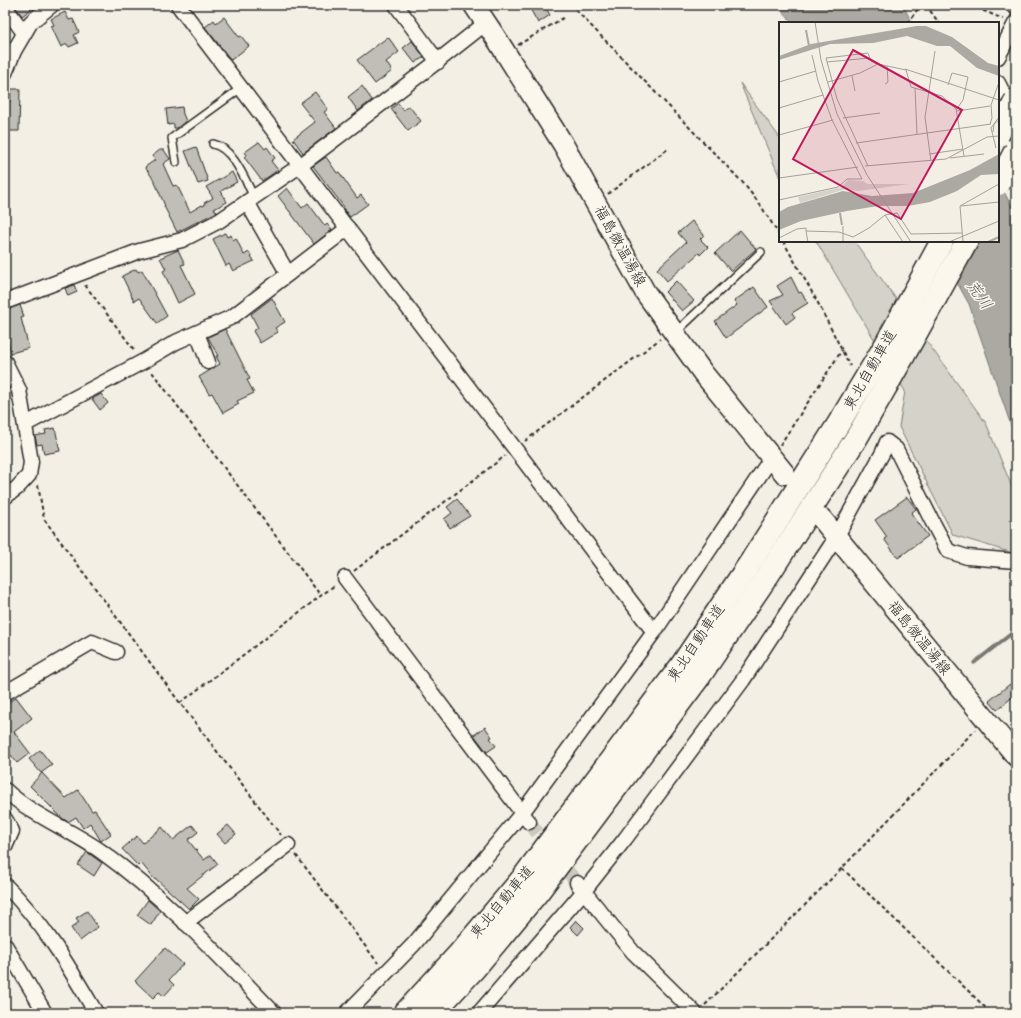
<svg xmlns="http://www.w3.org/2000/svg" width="1021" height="1018" font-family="'Architects Daughter','Klee One',sans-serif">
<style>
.green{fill:#d5d2c9;stroke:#807e7a}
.water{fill:#aca9a2;stroke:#787772}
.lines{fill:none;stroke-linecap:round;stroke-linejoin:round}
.stream{stroke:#787772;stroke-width:3.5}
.building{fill:#c0beb6;stroke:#2b2b2b}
.minor-tunnel{stroke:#cbc8bf;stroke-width:14;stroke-dasharray:14 7;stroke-linecap:butt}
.service-casing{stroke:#2b2b2b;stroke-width:10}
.minor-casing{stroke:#2b2b2b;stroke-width:17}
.secondary-casing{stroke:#2b2b2b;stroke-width:23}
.motorway-casing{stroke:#2b2b2b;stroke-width:25}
.path{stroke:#2b2b2b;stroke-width:2;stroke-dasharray:4 3;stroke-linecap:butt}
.service{stroke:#fbf7ec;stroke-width:7}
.minor{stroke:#fbf7ec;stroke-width:14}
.secondary{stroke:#fbf7ec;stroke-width:20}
.motorway{stroke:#fbf7ec;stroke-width:22}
.motorway-bridge-casing{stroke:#2b2b2b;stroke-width:25;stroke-linecap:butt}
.motorway-bridge{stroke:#fbf7ec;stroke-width:22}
.labels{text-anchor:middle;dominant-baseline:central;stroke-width:3;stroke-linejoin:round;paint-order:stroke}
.street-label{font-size:15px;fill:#2b2b2b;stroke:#fbf7ec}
.water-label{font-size:16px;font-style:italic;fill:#585755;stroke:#fbf7ec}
.inset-river{fill:none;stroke:#aca9a2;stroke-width:2}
.inset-road{fill:none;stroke:#a3a19a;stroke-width:1}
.view{fill:#c2185b;fill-opacity:0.15;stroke:#c2185b;stroke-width:2}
.inset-edge{fill:none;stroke:#2b2b2b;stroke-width:2}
</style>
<rect width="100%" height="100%" fill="#f3efe4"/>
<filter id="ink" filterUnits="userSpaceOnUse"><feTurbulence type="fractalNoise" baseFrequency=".025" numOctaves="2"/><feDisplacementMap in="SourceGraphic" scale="8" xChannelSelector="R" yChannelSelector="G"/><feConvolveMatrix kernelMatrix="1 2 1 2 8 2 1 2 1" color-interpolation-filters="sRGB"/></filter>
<g filter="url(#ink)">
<g class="green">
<path d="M740,83L780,138V178Z"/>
<path d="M816,241H854L986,423L1016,497V554L953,535L899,427L905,391Z"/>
</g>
<g class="water">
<path d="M776,5H903L912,23H793Z"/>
<path d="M998,181L1016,214V440L969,304L934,241H998Z"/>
</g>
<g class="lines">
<path class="stream" d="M974,663L1016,630"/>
</g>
<g class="building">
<path d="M14,5H37L22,16Z"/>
<path d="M528,5H544L550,15L538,23Z"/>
<path d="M65,12L69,20L73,19L79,32L74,35L78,43L69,47L67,44L61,47L51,26L54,25L51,19Z"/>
<path d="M224,17L239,37L241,36L249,46L231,60L205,27L214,20L216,23Z"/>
<path d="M388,37L399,52L386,62L392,71L375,84L357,60Z"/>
<path d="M412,41L424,57L415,63L403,48Z"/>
<path d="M362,86L372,100L358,111L348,97Z"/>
<path d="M11,89H20L19,131H5V107H7L8,102H10Z"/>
<path d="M315,92L328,109L324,112L336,128L303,153L293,139L315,122L300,103Z"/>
<path d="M398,103L403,110L409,106L421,121L408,131L391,109Z"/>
<path d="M182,107L183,114L186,121L177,128H174V124L168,125L166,109Z"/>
<path d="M259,142L265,149L267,147L275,158L271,161L278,170L262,181L244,157L247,155L245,152Z"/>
<path d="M196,147L208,181L198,184L185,151Z"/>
<path d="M160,150H164L170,159L163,164L173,186L177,185L190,212L202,205L203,206L205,205L204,203L213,198L206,187L232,172L237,182L221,191L227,202L214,209L217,212L177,232L164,206H165L154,180L145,167L155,160L152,156Z"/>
<path d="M326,157L337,173L339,172L357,198L361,195L368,204L350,217L343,208L344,207L313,166Z"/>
<path d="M287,188L302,208L308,203L325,226L327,224L332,230L314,244L278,196Z"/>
<path d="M692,221L704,235L700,239L708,247L700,255L699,253L667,281L657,269L686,242L678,233Z"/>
<path d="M740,230L756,249L731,271L715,253Z"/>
<path d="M225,233L227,237L231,235L233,240L236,238L244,255L249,252L254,261L233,271L229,264L226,266L213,239Z"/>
<path d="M178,250L185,264L181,265L195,294L178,303L163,271L166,269L160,258Z"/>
<path d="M136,269L138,272L142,270L167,316L157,323L139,298L134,301L122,276Z"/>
<path d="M791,277L799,293L801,292L808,303L792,313L795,317L786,324L770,301L783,295L777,286Z"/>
<path d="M676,281L694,301L682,311L665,292Z"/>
<path d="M74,285L77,292L68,296L65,288Z"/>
<path d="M754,287L768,307L726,338L715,321L737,305L734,301Z"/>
<path d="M272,298L285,322L275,328L278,332L260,343L253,331L258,328L251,314Z"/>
<path d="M20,305L24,317L21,318L29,348L11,353L5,332V310Z"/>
<path d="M225,329L250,379L247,380L254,393L237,401L239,404L223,413L212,393L209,394L199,377L220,364L216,356H218L208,337Z"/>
<path d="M101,394L108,403L100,410L92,399Z"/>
<path d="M55,428L60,451L44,454L42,444L37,445L35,436L46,434L45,430Z"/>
<path d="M907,497L916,509L911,513L928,536L898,558L884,539L887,537L875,520Z"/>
<path d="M457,499L470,516L450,528L444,519L452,513L447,507Z"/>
<path d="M1010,684L1016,691V694L997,710L989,701Z"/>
<path d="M16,697L32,718L14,732L30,753L17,763L11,755L5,759V705Z"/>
<path d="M485,727L492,737L490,738L496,746L487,752L474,735Z"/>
<path d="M40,750L52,765L41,773L29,759Z"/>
<path d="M42,773L66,798L78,790L92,811L95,810L111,834L101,841L90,823L83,828L76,817L68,822L62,818L30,786Z"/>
<path d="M192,825L198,832L188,840L204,860L211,855L218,864L187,888L199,899L189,909L156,879L155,880L141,863L138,866L122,849L137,836L143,843L162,827L173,840Z"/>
<path d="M228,825L236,834L225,843L217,834Z"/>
<path d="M87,852L102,863L94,876L78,865Z"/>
<path d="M148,900L160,911L151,925L137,915Z"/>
<path d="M87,911L98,927L80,941L71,928L79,922L76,918Z"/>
<path d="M576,920L584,928L578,935L570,927Z"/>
<path d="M165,948L183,964L169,980L174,985L164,996L159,992L153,998L135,981Z"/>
</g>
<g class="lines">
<path class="minor-tunnel" d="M529,822L577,883"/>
<defs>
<g id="service">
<path d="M213,144C233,148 245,180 254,197"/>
<path d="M176,162L172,138L241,88"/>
<path d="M675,333L761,252"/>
</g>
<g id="minor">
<path d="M178,5L654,632"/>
<path d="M396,5L438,62"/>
<path d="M1012,5L1016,7"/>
<path d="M5,7L24,33"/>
<path d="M998,57L1016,22"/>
<path d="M5,73L14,51L31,22L52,5"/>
<path d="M998,83L1003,93L1016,109"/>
<path d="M247,202L288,274"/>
<path d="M5,302L139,251L182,240L219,221L301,165L434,64L486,23"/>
<path d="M197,333L208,362"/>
<path d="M5,362L19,390L31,462L29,475L17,488L5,497"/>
<path d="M26,424L144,361L176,342L232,317L348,228"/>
<path d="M345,578L529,822"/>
<path d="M5,693L92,642L116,652"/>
<path d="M5,790C33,816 71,830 102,852C166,898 220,957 274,1013"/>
<path d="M5,819L12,831L5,847"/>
<path d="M577,883L633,952L695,1013"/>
<path d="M5,885C44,923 69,967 96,1013"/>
<path d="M185,923L288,845"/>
<path d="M5,945L45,1013"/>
<path d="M347,1013L414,944L522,813L654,632L772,457"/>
<path d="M479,1013L584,891L625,839L743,680L837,536L883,452L887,442L896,449L932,521L948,551L967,557L1016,561"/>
</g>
<g id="secondary">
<path d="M474,5L498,41L563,144L645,292L703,373L785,474"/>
<path d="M822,519L1016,756"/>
</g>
<g id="motorway">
<path d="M405,1013L458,955L522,879L681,666L752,560L839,423L885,346L942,241"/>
<path d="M433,1013L474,969L538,892L699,677L770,572L857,437L904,355L967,241"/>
</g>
</defs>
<use href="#service" class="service-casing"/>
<use href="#minor" class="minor-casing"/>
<use href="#secondary" class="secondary-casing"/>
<use href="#motorway" class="motorway-casing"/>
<g class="path">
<path d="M571,5L744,184L761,206L780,236"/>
<path d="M926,5L939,23"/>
<path d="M970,5L1003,19"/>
<path d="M911,23L909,21L920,6L932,5"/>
<path d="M518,45L563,18"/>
<path d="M608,194L669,148"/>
<path d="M783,241L817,301L850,366"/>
<path d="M85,285L135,351"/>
<path d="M152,372L321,596"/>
<path d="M525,441L660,339"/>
<path d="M780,445L842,350"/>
<path d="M38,485L44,519L180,703L281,835"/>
<path d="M354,571L505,456"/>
<path d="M180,703L335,585"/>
<path d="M296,855L378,963"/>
<path d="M842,868L991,1013"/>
<path d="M705,1005L842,868L975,730"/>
</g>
<use href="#service" class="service"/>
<use href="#minor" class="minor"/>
<use href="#secondary" class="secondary"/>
<use href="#motorway" class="motorway"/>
<defs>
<g id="motorway-bridge">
<path d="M998,135L1016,100"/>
<path d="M998,184L1016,150"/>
</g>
</defs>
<use href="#motorway-bridge" class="motorway-bridge-casing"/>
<use href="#motorway-bridge" class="motorway-bridge"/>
</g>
</g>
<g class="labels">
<g class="street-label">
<text transform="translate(620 246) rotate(61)">福島微温湯線</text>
<text transform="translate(870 370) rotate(-60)">東北自動車道</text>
<text transform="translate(919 638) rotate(51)">福島微温湯線</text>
<text transform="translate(696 643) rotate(-56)">東北自動車道</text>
<text transform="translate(502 902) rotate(-50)">東北自動車道</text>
</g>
<g class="water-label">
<text transform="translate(979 295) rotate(55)">荒川</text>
</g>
</g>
<g transform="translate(779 22)">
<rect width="220" height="220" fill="#f3efe4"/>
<path d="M69,158L84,159L88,162H130L79,169L67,167L21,181L19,175L63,165Z" fill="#d5d2c9"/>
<path d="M138,4H147L173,15L209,41L220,44V54L198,46L171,24H158L128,14L94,21L51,22L0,38V34L32,22ZM220,132V152L202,153L178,169L151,180L129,184H99L68,189L22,199L0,208V190L9,185L64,169L93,174L134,171L191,148Z" fill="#aca9a2"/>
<path class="inset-river" d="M27,8L30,24M61,191L63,203M209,220L220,215"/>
<path class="inset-road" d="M36,0L42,38L58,92L88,153L132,220M48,40L90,36M126,47L220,78M73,54L76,69M0,60L37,49M49,60L81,51L99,42L127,48L132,65L163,74L177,87L185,134M106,62L109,60L108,44M169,63L173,51L189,55L184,78L177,88M136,66L138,112M0,86L44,73M178,89L211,84M64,96L101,91M211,102L213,96L212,83L220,60M214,110L215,102L220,98M0,113L54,98M77,121L212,102M217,126L212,106L220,95M150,132L184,127M171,136L205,132M152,139L146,95L156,29M86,144L167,137L208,115L220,114M89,144L58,77L47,36L89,31L92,39L98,42M0,156L79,145M0,178L59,165L68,157H83L53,98L39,59L33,33M182,184L220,180M106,193L118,191L132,212L183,211M64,204V220M0,216L18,207L27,206V209M29,220L27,209L60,210L74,215L90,206L106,193L124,220M170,220L220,199M184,220L181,184L220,162"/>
<path class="view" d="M74,28L183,88L122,197L14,137Z"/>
<rect width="220" height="220" class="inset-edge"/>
</g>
<rect width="1021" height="1018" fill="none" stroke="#fbf7ec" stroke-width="20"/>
<rect x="10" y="10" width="1001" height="998" fill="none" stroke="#2b2b2b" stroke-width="1.5" filter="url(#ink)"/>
</svg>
